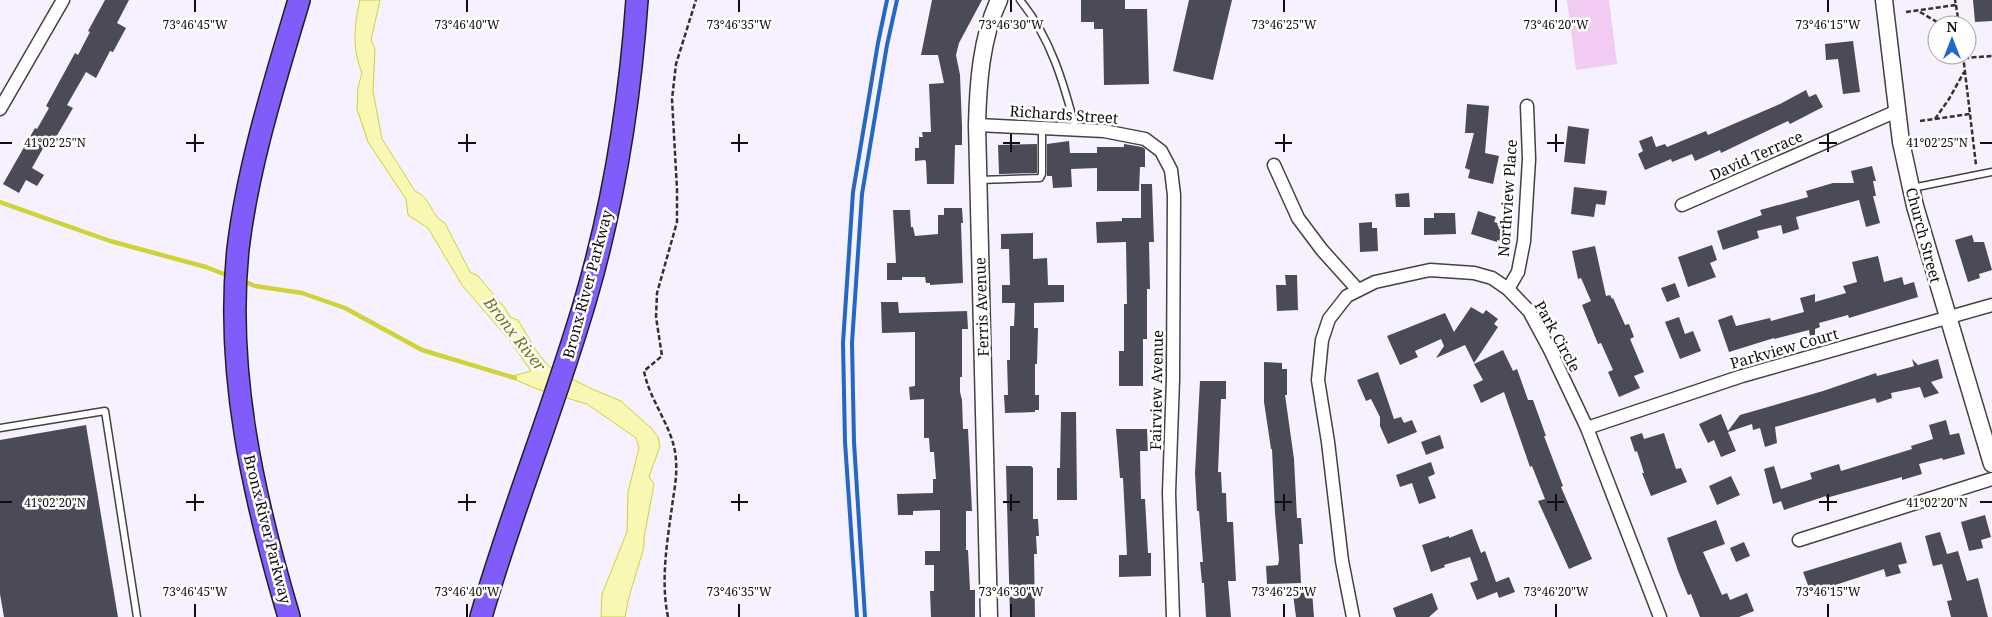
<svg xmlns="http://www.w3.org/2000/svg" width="1992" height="617" font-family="'Noto Serif',serif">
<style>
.pitch{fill:#f1cbf2}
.water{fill:#f8f7b4;stroke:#cfd239}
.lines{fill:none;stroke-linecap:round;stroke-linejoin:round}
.stream{stroke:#cfd239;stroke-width:4.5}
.building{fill:#4b4b58}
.service-casing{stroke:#424242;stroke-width:9}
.minor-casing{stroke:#424242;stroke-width:15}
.tertiary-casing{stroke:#424242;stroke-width:19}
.trunk-casing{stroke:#202020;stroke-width:24}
.path{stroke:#313131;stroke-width:2.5;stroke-dasharray:5 2.5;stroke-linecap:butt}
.service{stroke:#fff;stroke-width:6}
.minor{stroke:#fff;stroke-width:12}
.tertiary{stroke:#fff;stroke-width:16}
.trunk{stroke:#805dfa;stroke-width:21}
.rail{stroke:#2268c4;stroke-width:4}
.ticks{fill:none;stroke:#0f0f0f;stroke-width:2}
.labels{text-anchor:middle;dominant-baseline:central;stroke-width:5;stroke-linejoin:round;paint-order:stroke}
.street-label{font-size:15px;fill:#0f0f0f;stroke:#fff}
.water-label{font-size:16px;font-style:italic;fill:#747912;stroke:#fff}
.ticks-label{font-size:12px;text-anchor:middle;fill:#0f0f0f;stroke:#fff;stroke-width:5;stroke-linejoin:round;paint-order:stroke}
</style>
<rect width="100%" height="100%" fill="#f7f1ff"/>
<path class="pitch" d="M1567,0H1609L1617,64L1576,70Z"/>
<path class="water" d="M360,0H380L371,40L375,49L373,91L382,139L415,191C432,198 430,216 445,223L470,272L478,276L505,308L510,317L518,320L535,349L545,362L551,368L592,389L621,401L651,428L658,437L660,446L649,477L654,484L644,538V547L629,597L625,617H601L602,594L627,532L628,492L639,448L636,438L587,404L537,389L509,377L531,371L511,342L462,285L428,228L408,215L406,199L368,142L357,109L358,87L362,73C352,48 354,26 360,0Z"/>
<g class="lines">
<g class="stream">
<path d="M0,202L110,241L206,267L229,276"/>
<path d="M241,280L255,286L302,293L345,308L422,350L515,378"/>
</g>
</g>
<g class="building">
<path d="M105,0H129L117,23L126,28L113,52L110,51L96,78L86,72L67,105L73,108L52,144L47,141L32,168L44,175L37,186L26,180L19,193L3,184L35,128L37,129L49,108L46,106L75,53L78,55L90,32L88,31Z"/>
<path d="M932,0H982L959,43L956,55L960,75L962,126V145H955L954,184H927L926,162L925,160L915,161V148H919V137H923L922,132H931L929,84L944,83L938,55H921Z"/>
<path d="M1081,0H1125V9H1147L1149,84L1104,85L1103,29H1094V22H1081Z"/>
<path d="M1189,0H1232L1213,80L1173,71Z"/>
<path d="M1973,0H1992V21L1975,22Z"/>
<path d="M1853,41L1860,92L1843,94L1838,59L1826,60L1825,44Z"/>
<path d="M1806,90L1809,97L1816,94L1823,107L1790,124L1788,121L1721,153L1720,150L1695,161L1692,154L1672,162L1671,159L1645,170L1638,154L1643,151L1639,141L1652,136L1656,147L1665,144L1667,147L1706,131L1708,135L1780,104Z"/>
<path d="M1467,104L1489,106L1485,153L1499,156L1493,184L1468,178L1470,170L1465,168L1474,133H1465Z"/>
<path d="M1568,126L1589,129L1585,164L1564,162Z"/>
<path d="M1069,141L1070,153H1097V147H1124V144L1142,147L1145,149V167H1140L1139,191H1097V168L1071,169L1072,187L1053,188L1052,176H1047V144Z"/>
<path d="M1037,144V173L999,174L998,145Z"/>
<path d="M1872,166L1876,181H1873L1876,196H1873L1880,223L1866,227L1859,200L1796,217L1799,229L1783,234L1781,225L1757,231L1759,238L1723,250L1717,231L1762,215L1760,210L1808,197L1806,191L1833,183H1854L1851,171Z"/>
<path d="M1141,184H1152L1154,242H1149L1150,289H1147V339H1143V386H1119V351H1124V304H1127L1126,242L1097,243L1096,222L1122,221V218H1141Z"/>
<path d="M1574,187L1607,191L1605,205L1596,204L1594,217L1571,214Z"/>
<path d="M1409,193L1410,207H1396L1395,194Z"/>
<path d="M944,208H962L963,223H961L963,283L930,285V283H926L925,277H902V280H887V263H896L893,210H910L911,227H913L915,236L938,234V215H944Z"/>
<path d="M1478,211L1496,217L1494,222L1505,225L1504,227L1508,228L1504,242L1497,240V242L1471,234Z"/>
<path d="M1434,213H1455L1456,234L1424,235V218H1434Z"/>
<path d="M1372,222V228H1377L1378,251L1360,252L1359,223Z"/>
<path d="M1033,233V259L1047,258L1048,285H1064V302L1034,303V328H1038L1037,364H1035V395H1039V410H1035V412L1005,413L1004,395H1008L1007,360H1010V326H1014L1015,303H1002V285H1010L1009,249H1001V234Z"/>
<path d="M1972,235L1974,242H1984L1992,270L1979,274L1980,278L1968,282L1955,240Z"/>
<path d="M1712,245L1717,260L1710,263L1716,277L1688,287L1678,257Z"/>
<path d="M1595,246L1606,296L1610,295L1612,299L1613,298L1625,325L1629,324L1634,337L1630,339L1644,372L1634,376L1640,388L1619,397L1608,372L1613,370L1601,343L1598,344L1582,305L1591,301L1581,278L1578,279L1572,251Z"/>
<path d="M1878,256L1884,282L1902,277L1904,285L1914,282L1918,297L1849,318L1848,315L1819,323L1820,327L1815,329V337H1810L1809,330L1774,339V338L1729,352L1718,320L1732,315L1736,326L1770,318L1771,321L1804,312L1800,298L1815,294V302L1846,293L1843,286L1857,282L1852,262Z"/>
<path d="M1285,275H1297L1298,310L1277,311L1276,285H1286Z"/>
<path d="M1675,283L1680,297L1667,302L1661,288Z"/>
<path d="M881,302H898L899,313L967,311L968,329H962V377H960V392L962,400L963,429H968L972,511H966V550H968L970,590H975V617H931L930,591H934V565H925V551H940V510L913,511V515H898L897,494L933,493V479H936L934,452H930L929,438H924V399L910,400L909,387L915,386V332L882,333Z"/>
<path d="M1471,307L1483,314L1486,310L1498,319L1494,324L1498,327L1474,363L1465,345L1436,358L1444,346L1441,339L1415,351L1418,357L1400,365L1387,336L1445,313L1454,332Z"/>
<path d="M1679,317L1685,334L1693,331L1701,351L1680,359L1665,322Z"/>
<path d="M1503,350L1513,371L1517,369L1528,400H1533L1546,436H1544L1563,486L1561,487L1592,559L1569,569L1538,501L1545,499L1532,466L1530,467L1504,392L1481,403L1473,385L1483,380L1474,364Z"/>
<path d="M1912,359L1918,365L1938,359L1943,378L1931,382L1939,393L1924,398L1920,387L1891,393L1892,398L1877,403L1875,398L1775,427L1777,443L1765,447L1760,428L1753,430L1752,424L1728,432L1736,451L1721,457L1714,440L1708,443L1699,424L1721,414L1728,431L1740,415L1823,391L1876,373L1877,376L1911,367L1914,366Z"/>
<path d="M1264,362L1282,363V369H1287V395H1285L1294,459L1297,518H1301L1303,544H1299L1301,583L1267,584L1266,566L1278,565L1279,560L1275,513L1272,449H1271L1264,402Z"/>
<path d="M1378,372L1394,419L1401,417L1404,423L1412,420L1417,432L1388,444L1380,426V417L1371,399L1366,401L1357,380Z"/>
<path d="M1200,381H1226V399H1221L1218,472H1221L1222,493H1226L1227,522H1233L1236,581H1228L1231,617H1206L1204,583H1202L1200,562H1203L1199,511H1197L1195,473Z"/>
<path d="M1061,412H1076L1077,500H1057V468H1060Z"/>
<path d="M1946,420L1950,435L1959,433L1965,454L1943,460L1942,458L1919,464L1922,474L1902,480V477L1826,498V496L1784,510L1781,501L1773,504L1764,469L1774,466L1781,489L1812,479L1810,473L1839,464L1841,471L1912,449L1911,446L1933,439L1929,425Z"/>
<path d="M86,425L118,617H4L0,594V440Z"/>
<path d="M1116,429H1147L1148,451H1140L1141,499H1145L1148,553H1151V576L1119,577V555H1127L1123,478H1120Z"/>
<path d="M1642,433L1644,439L1664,433L1676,469L1681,468L1687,482L1651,496L1642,473H1644L1637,451L1635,452L1630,437Z"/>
<path d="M1440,435L1444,448L1426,455L1421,442Z"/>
<path d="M1431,462L1435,474L1428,477L1436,498L1419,504L1412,483L1400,487L1396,475Z"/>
<path d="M1006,466H1031L1033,468V519H1038L1039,536H1036L1037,554H1034L1035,617H1010Z"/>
<path d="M1731,476L1740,495L1717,505L1709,486Z"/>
<path d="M1985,515L1991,537L1981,540L1983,548L1969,551L1961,522Z"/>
<path d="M1716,520L1725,544L1703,552L1722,595L1727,593L1730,600L1747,593L1754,611L1739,617H1700L1691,594L1688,595L1678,571L1667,538Z"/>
<path d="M1472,529L1481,553L1485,551L1496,582L1509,577L1515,592L1499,598L1497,592L1477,600L1470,583L1478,580L1470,557L1444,565L1445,567L1431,572L1422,545L1449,536V538Z"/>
<path d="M1940,532L1947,554L1958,551L1967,581L1978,578L1988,617H1951L1947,601L1952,600L1942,564L1933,566L1925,536Z"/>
<path d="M1744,542L1750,556L1736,562L1730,548Z"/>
<path d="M1901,542L1907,563L1898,565L1901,573L1886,577L1884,569L1811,593L1803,572Z"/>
<path d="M1312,591L1314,617H1296L1293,594Z"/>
<path d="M1432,593L1438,609L1429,617H1396L1393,608Z"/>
</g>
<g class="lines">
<defs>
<g id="service">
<path d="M1020,0C1051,38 1064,84 1076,130"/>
<path d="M979,180L1040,178L1042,174V128"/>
<path d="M1912,188L1992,172"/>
<path d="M0,428L105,411L137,617"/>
</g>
<g id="minor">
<path d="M0,109L63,0"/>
<path d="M977,125L1104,131L1145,139L1161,151L1171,170L1174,195L1173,379L1169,493L1173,617"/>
<path d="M1274,165L1298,218L1322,250L1358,290"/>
<path d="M1682,205L1897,111"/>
<path d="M1508,289L1518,272L1524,241L1529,159L1527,106"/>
<path d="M1587,428L1742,376L1992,305"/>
<path d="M1799,540L1992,479"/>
<path d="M1353,617L1342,561L1328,442L1318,380L1322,340L1329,319L1347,296L1375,282L1430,270L1474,273L1492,278L1508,289L1529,311L1550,350L1587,428L1660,617"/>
</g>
<g id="tertiary">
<path d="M1884,0L1901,142L1915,206L1992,464"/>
<path d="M989,617L977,125C978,84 981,38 999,0"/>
</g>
<g id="trunk">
<path d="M289,617C254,499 225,373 238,249C248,165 275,81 299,0"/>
<path d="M481,617C512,509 555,405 586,298C614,202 630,100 637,0"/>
</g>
</defs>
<use href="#service" class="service-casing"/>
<use href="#minor" class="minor-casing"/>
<use href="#tertiary" class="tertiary-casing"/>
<use href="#trunk" class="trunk-casing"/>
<g class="path">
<path d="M1956,5L1959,25"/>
<path d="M1906,12L1956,5L1955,0"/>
<path d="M1920,12L1942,25"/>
<path d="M1963,55L1976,165"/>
<path d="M1964,58L1992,56"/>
<path d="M1935,119L1949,99L1964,72"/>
<path d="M1920,121L1970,114"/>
<path d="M668,617C660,578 668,538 673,499C675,487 677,474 676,461C675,429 650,403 644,371L662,356L656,317L657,293L677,222V189L672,99L676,64L696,0"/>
</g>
<use href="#service" class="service"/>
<use href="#minor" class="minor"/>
<use href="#tertiary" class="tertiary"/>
<use href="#trunk" class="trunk"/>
<g class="rail">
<path d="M857,617L845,442L843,343L853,192L878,43L887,0"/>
<path d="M865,617L854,442L852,343L862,194L887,45L897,0"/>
</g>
</g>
<path class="ticks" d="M195,0V12M467,0V12M739,0V12M1011,0V12M1284,0V12M1556,0V12M1828,0V12M195,134V152M467,134V152M739,134V152M1011,134V152M1284,134V152M1556,134V152M1828,134V152M0,143H12M186,143H204M458,143H476M731,143H748M1003,143H1020M1275,143H1292M1547,143H1564M1819,143H1837M1980,143H1992M195,494V511M467,494V511M739,494V511M1011,494V511M1284,494V511M1556,494V511M1828,494V511M0,502H12M186,502H204M458,502H476M731,502H748M1003,502H1020M1275,502H1292M1547,502H1564M1819,502H1837M1980,502H1992M195,604V617M467,604V617M739,604V617M1011,604V617M1284,604V617M1556,604V617M1828,604V617"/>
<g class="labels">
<g class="street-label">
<text transform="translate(1064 114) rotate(4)">Richards Street</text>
<text transform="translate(1756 155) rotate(-24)">David Terrace</text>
<text transform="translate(1507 198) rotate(-86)">Northview Place</text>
<text transform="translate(1924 235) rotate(75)">Church Street</text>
<text transform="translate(587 284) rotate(-75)">Bronx River Parkway</text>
<text transform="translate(981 307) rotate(-92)">Ferris Avenue</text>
<text transform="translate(1558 336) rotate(61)">Park Circle</text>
<text transform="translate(1784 348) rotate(-16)">Parkview Court</text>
<text transform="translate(1156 390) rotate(-89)">Fairview Avenue</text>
<text transform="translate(268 529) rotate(76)">Bronx River Parkway</text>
</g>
<g class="water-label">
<text transform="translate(515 334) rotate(52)">Bronx River</text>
</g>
</g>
<g class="ticks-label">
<text x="195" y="29">73°46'45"W</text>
<text x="467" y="29">73°46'40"W</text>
<text x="739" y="29">73°46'35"W</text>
<text x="1011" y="29">73°46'30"W</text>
<text x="1284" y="29">73°46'25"W</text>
<text x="1556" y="29">73°46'20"W</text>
<text x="1828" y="29">73°46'15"W</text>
<text x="55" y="147">41°02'25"N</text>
<text x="1937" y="147">41°02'25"N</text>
<text x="55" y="507">41°02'20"N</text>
<text x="1937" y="507">41°02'20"N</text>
<text x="195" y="596">73°46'45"W</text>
<text x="467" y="596">73°46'40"W</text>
<text x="739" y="596">73°46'35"W</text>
<text x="1011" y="596">73°46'30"W</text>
<text x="1284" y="596">73°46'25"W</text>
<text x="1556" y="596">73°46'20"W</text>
<text x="1828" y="596">73°46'15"W</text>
</g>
<g transform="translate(1952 40)"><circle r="24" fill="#ffffff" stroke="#9f9f9f"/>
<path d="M0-4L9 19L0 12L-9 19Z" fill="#2268c4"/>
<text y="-8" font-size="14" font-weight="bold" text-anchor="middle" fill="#0f0f0f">N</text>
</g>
</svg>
